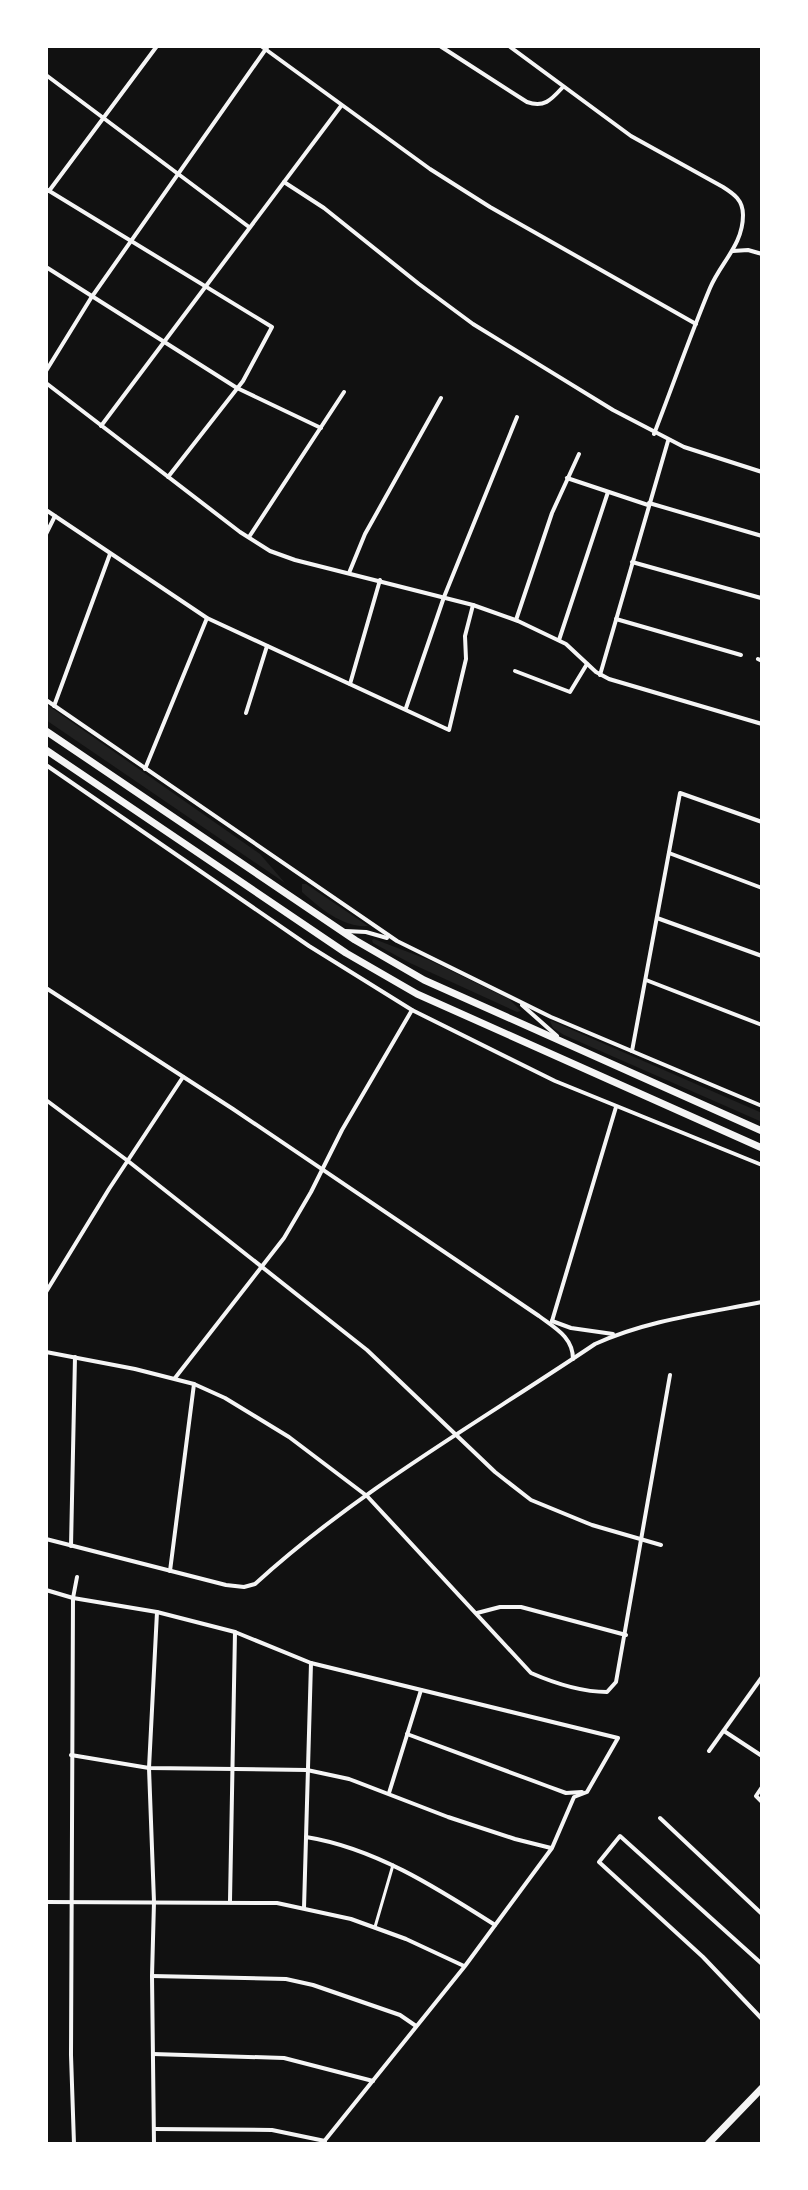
<svg xmlns="http://www.w3.org/2000/svg" width="808" height="2190" font-family="'DejaVu Sans',sans-serif">
<style>
.green{fill:#202020}
.lines{fill:none;stroke-linecap:round;stroke-linejoin:round}
.pedestrian{stroke:#f5f5f5;stroke-width:3}
.minor{stroke:#f5f5f5;stroke-width:4}
.primary{stroke:#f5f5f5;stroke-width:7}
.trunk{stroke:#f5f5f5;stroke-width:7}
</style>
<rect width="100%" height="100%" fill="#111"/>
<g class="green">
<path d="M46,704L260,854L285,883L46,720Z"/>
<path d="M302,884H306L368,926C343,928 320,908 302,892Z"/>
<path d="M374,939L429,960L509,999L521,1011L517,1012L410,963L373,943L372,940Z"/>
<path d="M552,1021L762,1113V1122L564,1035L553,1028L550,1021Z"/>
</g>
<g class="lines">
<path class="pedestrian" d="M375,1927L393,1865"/>
<g class="minor">
<path d="M261,46L430,169L490,207L696,324"/>
<path d="M440,46L527,102C544,108 551,100 562,88"/>
<path d="M509,46L631,136L723,187C734,194 743,200 743,215C743,245 721,262 710,288C690,336 673,385 654,434"/>
<path d="M46,47V46"/>
<path d="M46,75L249,227"/>
<path d="M284,182L324,208L419,284L473,324L613,410L684,447L762,472"/>
<path d="M46,189L272,327L243,381L168,477"/>
<path d="M49,191L157,46"/>
<path d="M733,251L748,250L762,254"/>
<path d="M46,267L237,388L321,428"/>
<path d="M46,371L91,298L268,46"/>
<path d="M46,383L240,532L270,551L295,560L473,605L518,621L566,644L596,672L609,679L762,724"/>
<path d="M101,426L341,106"/>
<path d="M567,478L648,505"/>
<path d="M649,503L762,536"/>
<path d="M46,510L207,618L449,730L466,659L465,636L473,605"/>
<path d="M46,534L55,516"/>
<path d="M249,537L344,392"/>
<path d="M632,562L761,598"/>
<path d="M349,573L365,534L441,398"/>
<path d="M616,619L741,655"/>
<path d="M516,620L552,513L579,454"/>
<path d="M559,640L608,492"/>
<path d="M758,659L762,661"/>
<path d="M515,671L570,692L587,664"/>
<path d="M600,675L668,441"/>
<path d="M350,684L380,580"/>
<path d="M46,700L397,941L551,1017L762,1106"/>
<path d="M54,706L110,554"/>
<path d="M406,708L444,597L517,417"/>
<path d="M246,713L267,646"/>
<path d="M46,765L309,946L412,1010L555,1081L762,1165"/>
<path d="M145,769L207,618"/>
<path d="M669,853L762,888"/>
<path d="M657,918L762,956"/>
<path d="M345,931L366,932L387,938"/>
<path d="M646,980L762,1025"/>
<path d="M46,988L233,1109L539,1316C555,1328 573,1337 573,1359"/>
<path d="M522,1005L557,1036"/>
<path d="M632,1051L680,793L762,822"/>
<path d="M46,1100L128,1161L367,1350L495,1472L531,1500L592,1525L661,1545"/>
<path d="M46,1292L109,1189L183,1077"/>
<path d="M552,1321L616,1107"/>
<path d="M552,1321L571,1328L613,1334"/>
<path d="M46,1352L135,1369L194,1384L225,1398L289,1437L367,1496L531,1673C554,1683 582,1692 607,1692L616,1682L670,1375"/>
<path d="M175,1378L284,1238L311,1192L342,1130L412,1010"/>
<path d="M46,1539L226,1585L244,1587L255,1584C358,1490 481,1421 595,1344C647,1320 707,1313 762,1302"/>
<path d="M71,1546L75,1357"/>
<path d="M170,1571L194,1384"/>
<path d="M46,1590L73,1598L157,1612L235,1632L311,1663L618,1738L587,1792L574,1797L552,1848L465,1966L322,2144"/>
<path d="M477,1613L500,1607H521L626,1635"/>
<path d="M724,1731L762,1756"/>
<path d="M407,1734L547,1786L566,1793L582,1792"/>
<path d="M709,1751L762,1677"/>
<path d="M71,1755L149,1768L307,1770L349,1779L448,1817L515,1839L551,1848"/>
<path d="M762,1787L756,1796L762,1802"/>
<path d="M389,1793L421,1690"/>
<path d="M660,1818L762,1914"/>
<path d="M306,1837C375,1848 437,1888 495,1925"/>
<path d="M230,1901L235,1632"/>
<path d="M46,1902L277,1903L351,1919L406,1939L464,1966"/>
<path d="M304,1908L311,1663"/>
<path d="M762,1964L620,1836L599,1862L703,1957L762,2019"/>
<path d="M152,1976L286,1979L313,1985L400,2015L416,2026"/>
<path d="M153,2054L284,2058L373,2081"/>
<path d="M154,2129L272,2130L325,2141"/>
<path d="M74,2144L71,2055L73,1598L77,1577"/>
<path d="M154,2144L152,1976L154,1902L149,1768L157,1612"/>
</g>
<path class="primary" d="M708,2144L762,2088"/>
<g class="trunk">
<path d="M46,731L355,940L424,980L762,1131"/>
<path d="M46,750L346,953L417,994L762,1148"/>
</g>
</g>
<rect width="808" height="2190" fill="none" stroke="#ffffff" stroke-width="96"/>
</svg>
